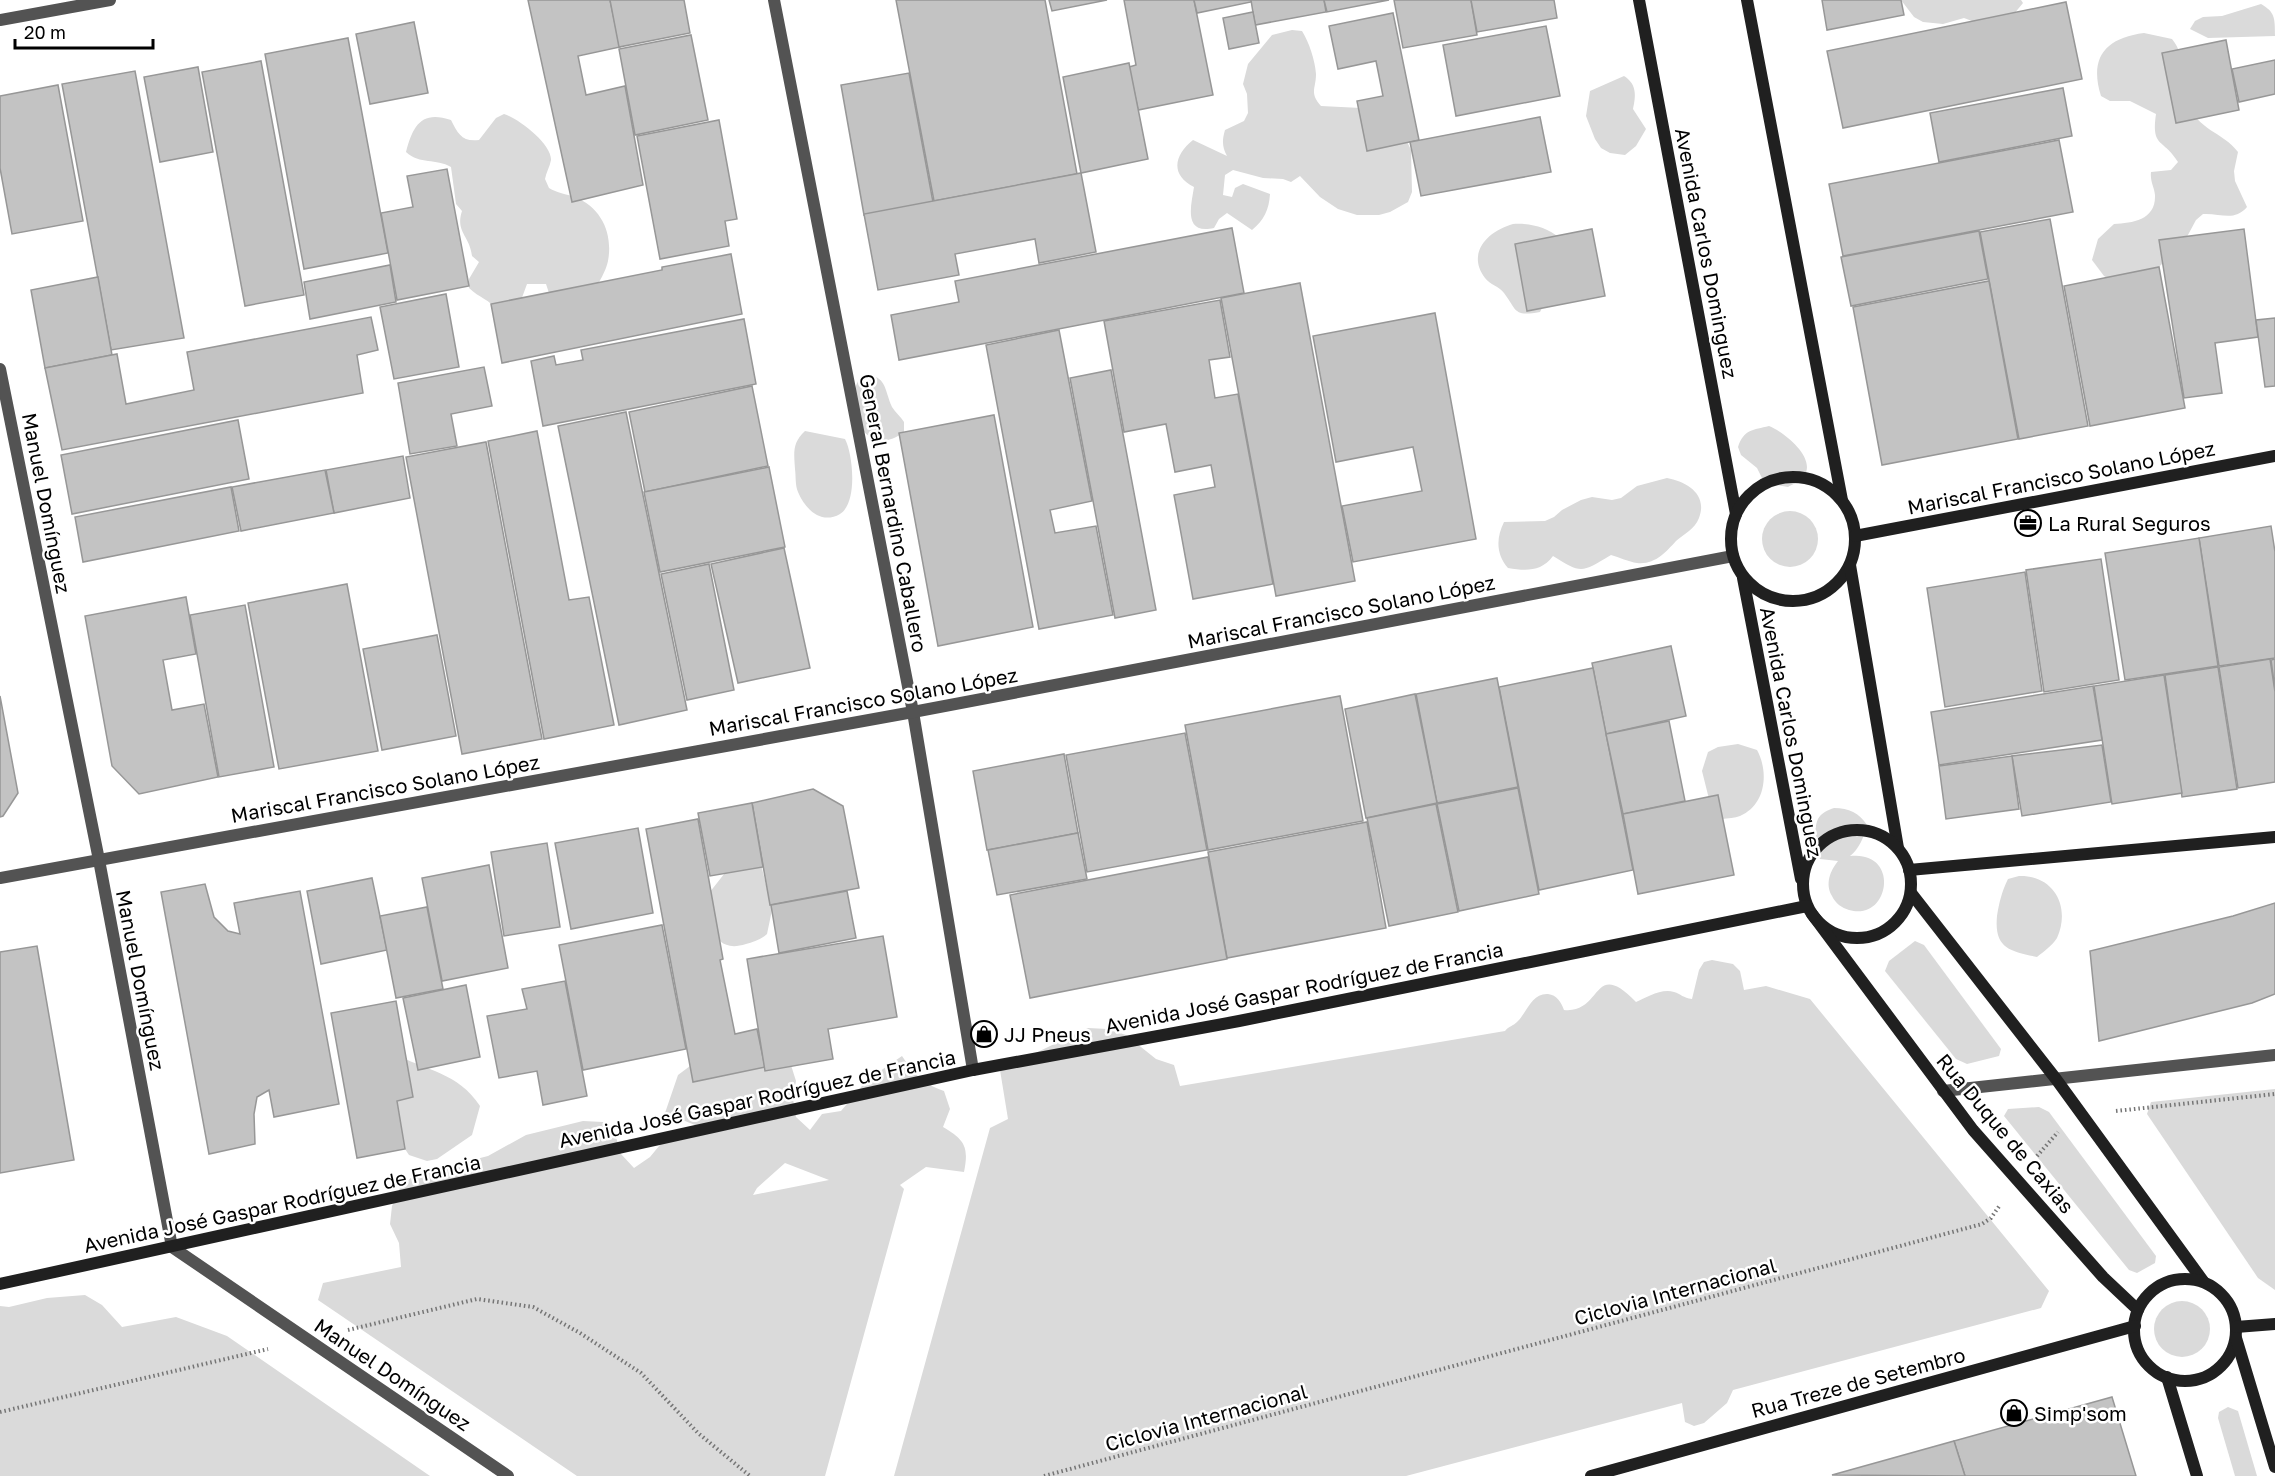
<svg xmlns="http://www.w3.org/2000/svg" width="2275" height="1476" font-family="'Golos Text',sans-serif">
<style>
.green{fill:#dadada;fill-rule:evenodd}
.building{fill:#c3c3c3;stroke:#979797;stroke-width:1.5}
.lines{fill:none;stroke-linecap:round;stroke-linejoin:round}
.path{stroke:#757575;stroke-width:4;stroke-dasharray:1.5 3;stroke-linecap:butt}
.street{stroke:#535353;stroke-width:12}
.secondary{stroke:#202020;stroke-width:12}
.labels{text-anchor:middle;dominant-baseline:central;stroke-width:5;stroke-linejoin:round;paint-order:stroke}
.street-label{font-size:20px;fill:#000;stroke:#fff}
.poi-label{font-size:20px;fill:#000;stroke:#fff;text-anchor:start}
</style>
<rect width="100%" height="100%" fill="#fff"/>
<g class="green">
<path d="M1901,0H2021L2023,3L1999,32L1980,27L1972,21L1964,18L1943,24L1923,22L1914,17Z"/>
<path d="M2261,4C2275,12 2275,18 2275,36L2208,38L2190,29L2195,21L2203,17L2222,16Z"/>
<path d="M1292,30L1302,31C1309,42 1315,60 1316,74C1316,89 1309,92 1321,106L1361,108L1403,133L1411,150L1412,192L1408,202L1390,212L1379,215H1357L1338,209L1320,197L1300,176L1291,182L1283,179L1263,178L1233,170L1225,175L1223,195L1232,197L1235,188L1243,184L1270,194C1269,210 1264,220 1252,230L1227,213L1219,219L1214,228C1183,235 1191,206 1194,187C1170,175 1174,155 1193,140L1227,156C1222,147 1222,140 1225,130L1244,121L1248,113L1247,94L1243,84L1248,64L1272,35Z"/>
<path d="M2144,33L2172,39C2187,57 2181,81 2188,103C2197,130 2223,132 2238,152L2234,171L2235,181L2247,207C2234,222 2221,213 2203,214L2196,220L2182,246L2152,273L2113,281L2104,276L2092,260L2098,239L2114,224C2133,223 2156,220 2155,195C2154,186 2150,182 2151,172L2171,170L2178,162C2163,138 2151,148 2156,114L2130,101H2110L2101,96C2089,58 2105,38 2144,33Z"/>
<path d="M1624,76C1637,84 1636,96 1633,109L1646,129L1636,146L1625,155L1610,153L1601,148L1595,139L1586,116L1590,91Z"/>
<path d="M504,114C518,118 552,144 551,160C550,166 546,173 545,179L549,188C557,193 566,194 575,197C602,208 613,234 608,261C606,271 599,282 594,291L549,293L546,284H527L520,303L498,312C490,299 479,298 469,288V279L479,262L472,256C470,236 455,232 462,211L456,204L451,167C436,158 420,165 406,152C413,126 421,110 451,120C458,134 462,142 479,140L496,118Z"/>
<path d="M1513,224C1530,223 1546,227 1560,238L1544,304L1540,312C1513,317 1517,310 1504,293C1499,286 1490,285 1485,278C1466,253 1488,231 1513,224Z"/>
<path d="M862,375C887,374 884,389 892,407C895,412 901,417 904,422V432C865,462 839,404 862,375Z"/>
<path d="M1769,426C1784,432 1817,458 1804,476C1801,481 1793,484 1788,487L1770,484L1762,478L1757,468L1741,455L1738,447C1744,429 1753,430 1769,426Z"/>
<path d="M805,431L845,439C853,454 858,503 840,514C821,525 805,509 798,492C795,485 796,476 795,469C794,453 792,443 805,431Z"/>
<path d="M1667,478C1687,482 1708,494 1699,518C1695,529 1684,534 1676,541C1666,552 1655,565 1637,563C1629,562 1619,557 1611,555C1581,573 1582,574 1553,556C1541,572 1526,571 1508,568C1496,554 1496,538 1504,522L1545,521L1554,517L1562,510L1581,500L1592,497L1612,500L1621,498L1637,486Z"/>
<circle cx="1790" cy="539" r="28"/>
<path d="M1738,744L1757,750C1769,772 1766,805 1740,816C1735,818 1728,818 1722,819L1710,803L1702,771L1708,752L1718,747Z"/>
<path d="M1834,808C1849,808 1859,813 1867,825C1864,837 1859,849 1850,856C1901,850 1890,922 1849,910C1842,908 1835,903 1832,896C1825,884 1830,871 1838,861L1820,859C1816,850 1813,829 1818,819C1821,813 1828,810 1834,808Z"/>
<path d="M760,860L772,910L767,934C762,939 753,942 746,944C712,955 710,921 706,897L728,869Z"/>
<path d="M2019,876C2054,875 2071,907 2057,938C2053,945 2043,952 2037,957C2009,951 1994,948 1997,916C1999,903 2002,891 2008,879Z"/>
<path d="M1915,941L1924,945L2001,1049L1999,1056L1967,1064L1956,1059L1885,971L1889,961Z"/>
<path d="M1712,960L1733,964L1740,971L1744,990L1766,986L1810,999L2049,1291L2041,1308L1733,1390L1727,1403L1704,1423L1694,1426L1685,1422L1682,1403L1406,1476H894L990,1128L1008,1119L1000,1070L1088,1028L1107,1029L1126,1035L1156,1059L1174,1065L1180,1086L1505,1031C1509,1026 1513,1026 1517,1022C1527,1013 1531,993 1548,994C1557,995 1561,1002 1564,1010C1603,1014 1592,957 1636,1002C1646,998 1661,988 1674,992C1681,994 1683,998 1692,999L1699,970L1704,962Z"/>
<path d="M393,1053C426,1071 458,1072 480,1106L472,1135L437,1159L427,1161L409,1155L403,1146L375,1074Z"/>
<path d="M902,1056C915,1075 922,1083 944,1091L950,1109L943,1127C965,1140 969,1147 964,1172L926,1167L900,1185L904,1189L825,1476H577L318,1300L323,1283L401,1267L399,1243L390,1224L392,1206L400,1188L414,1175L488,1156L526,1135L583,1121L603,1122L616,1137L621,1154L634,1168L650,1157L664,1140L700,1127L665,1113L678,1075L694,1063L790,1062L796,1081L793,1099L796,1117L810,1130L822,1114L841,1111L867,1080ZM785,1163L829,1180L753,1195L757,1188Z"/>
<path d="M2275,1089V1290L2258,1278L2147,1114L2151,1102Z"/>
<path d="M2039,1107L2049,1112L2156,1256L2155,1263L2137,1273L2129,1270L2004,1116L2008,1109Z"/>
<path d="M85,1295L102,1305L122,1327L176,1317L227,1336L430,1476H0V1306L9,1307L47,1298Z"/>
<circle cx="2182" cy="1329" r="28"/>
<path d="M2228,1407L2238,1411L2257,1476H2235L2218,1418L2219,1412Z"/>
</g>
<g class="building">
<path d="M528,0H610L620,47L578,56L586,95L625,86L643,185L572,202Z"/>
<path d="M610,0H684L690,33L619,47Z"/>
<path d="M896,0H1045L1077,174L934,201Z"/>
<path d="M1049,0H1107L1052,11Z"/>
<path d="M1124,0H1194L1213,95L1138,110L1129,67L1136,65Z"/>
<path d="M1194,0H1251V2L1197,13Z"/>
<path d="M1251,0H1324L1326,12L1255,25Z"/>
<path d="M1324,0H1389L1327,12Z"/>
<path d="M1394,0H1471L1477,35L1403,48Z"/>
<path d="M1471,0H1554L1557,18L1477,32Z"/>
<path d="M1822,0H1901L1904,15L1827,30Z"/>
<path d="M2066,2L2082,79L1843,128L1827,51Z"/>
<path d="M1253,12L1259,43L1229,49L1223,18Z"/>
<path d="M1393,13L1419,140L1367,151L1357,101L1383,96L1376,61L1338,69L1329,26Z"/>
<path d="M414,22L428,93L370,104L356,34Z"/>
<path d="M1546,26L1560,96L1456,116L1443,45Z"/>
<path d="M691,35L708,120L635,135L619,49Z"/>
<path d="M348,38L388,253L304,269L265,54Z"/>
<path d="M2226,40L2239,110L2176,123L2162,53Z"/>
<path d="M2275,60V94L2239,102L2232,69Z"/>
<path d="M261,61L304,295L245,306L202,72Z"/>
<path d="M1129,63L1148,159L1081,173L1063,77Z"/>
<path d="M198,67L213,152L160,162L144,77Z"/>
<path d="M135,71L184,338L111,350L62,84Z"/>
<path d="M909,73L933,202L864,215L841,85Z"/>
<path d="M58,85L83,221L12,234L0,168V96Z"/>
<path d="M2063,88L2072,136L1939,162L1930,113Z"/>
<path d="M1540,117L1551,172L1421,196L1410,142Z"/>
<path d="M719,120L737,219L725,221L729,246L660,259L637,136Z"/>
<path d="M2059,140L2073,212L1843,256L1829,184Z"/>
<path d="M447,169L469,286L397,300L381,213L413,207L407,176Z"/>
<path d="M1081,173L1096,252L1039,263L1035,239L955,254L959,275L878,290L864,214Z"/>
<path d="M2050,219L2088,426L2019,439L1980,232Z"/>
<path d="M1232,228L1244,293L899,360L891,315L959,302L955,281Z"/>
<path d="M1592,229L1605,296L1527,311L1515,244Z"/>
<path d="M2244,229L2258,337L2215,343L2222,393L2184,398L2159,240Z"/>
<path d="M1979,231L1988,279L1851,306L1841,257Z"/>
<path d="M731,254L742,314L502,363L491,304L662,270V267Z"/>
<path d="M390,265L396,302L310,319L304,282Z"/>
<path d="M2159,267L2185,408L2090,426L2064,286Z"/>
<path d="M98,277L112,355L45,368L31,290Z"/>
<path d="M1989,281L2018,439L1882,465L1853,307Z"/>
<path d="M1300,283L1355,581L1276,596L1221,298Z"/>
<path d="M446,294L459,367L394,379L380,307Z"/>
<path d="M1220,300L1230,357L1209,360L1215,398L1238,394L1273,584L1193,599L1174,495L1215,487L1211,465L1175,472L1166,424L1124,432L1104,321Z"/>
<path d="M1435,313L1476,539L1353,562L1342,506L1422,491L1413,447L1336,462L1313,336Z"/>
<path d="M371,317L378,350L357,355L363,393L62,450L45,368L117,354L126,404L194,390L187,352Z"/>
<path d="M2275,318V386L2265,387L2256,320Z"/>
<path d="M744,319L756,384L543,426L531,361L554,356L556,365L583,360L581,350Z"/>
<path d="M1059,330L1092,501L1050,510L1055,533L1096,526L1113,615L1039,629L986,345Z"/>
<path d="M484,367L492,406L451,414L457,446L410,454L398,383Z"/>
<path d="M1111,370L1156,610L1115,618L1070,378Z"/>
<path d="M752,386L768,466L645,492L629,412Z"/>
<path d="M626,412L687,710L619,725L558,426Z"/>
<path d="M994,415L1033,627L938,646L899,433Z"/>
<path d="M238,420L249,479L72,514L61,455Z"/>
<path d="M537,431L569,600L589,597L614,725L544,739L488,441Z"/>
<path d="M486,442L542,739L462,754L406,457Z"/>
<path d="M403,456L410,498L334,513L326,470Z"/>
<path d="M769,467L785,547L660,572L644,492Z"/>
<path d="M325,470L334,513L241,531L232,487Z"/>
<path d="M231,487L239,531L83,562L75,517Z"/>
<path d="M2271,526L2275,552V658L2219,666L2199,538Z"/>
<path d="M2199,538L2218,666L2125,680L2105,553Z"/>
<path d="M784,548L810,668L738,683L711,564Z"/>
<path d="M2101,559L2119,680L2044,692L2026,570Z"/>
<path d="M709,564L734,690L687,700L661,574Z"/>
<path d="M2025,572L2042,691L1945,707L1927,588Z"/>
<path d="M347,584L378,751L279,769L248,603Z"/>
<path d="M186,597L196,654L163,660L172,710L204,704L218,777L139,794L112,766L85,616Z"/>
<path d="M245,605L274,767L219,777L190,615Z"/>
<path d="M437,635L456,736L382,750L363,649Z"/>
<path d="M1671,646L1686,716L1606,734L1592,663Z"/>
<path d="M2270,659L2275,692V782L2238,788L2219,667Z"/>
<path d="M2275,659V689L2271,660Z"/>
<path d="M2218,667L2237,789L2182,797L2165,675Z"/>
<path d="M1593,668L1633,870L1539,890L1499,687Z"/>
<path d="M2164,675L2182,793L2112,804L2094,686Z"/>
<path d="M1497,678L1518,787L1437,803L1416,694Z"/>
<path d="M2093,686L2102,740L1939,765L1931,712Z"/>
<path d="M1415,694L1437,803L1366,818L1345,709Z"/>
<path d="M0,696L18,793L3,816L0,817Z"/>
<path d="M1340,696L1363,821L1208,850L1185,725Z"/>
<path d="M1669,721L1685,801L1623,814L1606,734Z"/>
<path d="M1185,733L1207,850L1087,872L1066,755Z"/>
<path d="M2102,745L2111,802L2022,816L2012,756Z"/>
<path d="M1064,754L1078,833L987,850L973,771Z"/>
<path d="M2012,756L2019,809L1946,819L1939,766Z"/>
<path d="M1518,788L1539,894L1459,911L1437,804Z"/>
<path d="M813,789L843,806L859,888L770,905L752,803Z"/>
<path d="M1718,795L1734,875L1638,894L1623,814Z"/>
<path d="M752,803L763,867L710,876L698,813Z"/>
<path d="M1436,804L1458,912L1389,926L1367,818Z"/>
<path d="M698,819L723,959L720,960L735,1034L757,1029L765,1067L693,1082L646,829Z"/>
<path d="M1367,822L1386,928L1227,958L1208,852Z"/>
<path d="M638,828L653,913L571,929L555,843Z"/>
<path d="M1078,833L1087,879L997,895L988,850Z"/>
<path d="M547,843L560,927L504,936L491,852Z"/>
<path d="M1208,857L1227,959L1030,998L1010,895Z"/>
<path d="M489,865L508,968L442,981L422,878Z"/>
<path d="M372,878L387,950L321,964L307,891Z"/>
<path d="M205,884L214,917L228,931L240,934L234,903L300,891L339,1104L274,1117L269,1090L257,1097L254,1114L255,1144L209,1154L161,892Z"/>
<path d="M847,891L856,938L779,953L771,905Z"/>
<path d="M2275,903V994L2252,1003L2099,1041L2090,951L2233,916Z"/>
<path d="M427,907L443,989L396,998L380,916Z"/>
<path d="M662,925L686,1049L583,1070L559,945Z"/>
<path d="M883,936L897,1017L828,1029L833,1059L765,1071L747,959Z"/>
<path d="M37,946L74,1160L0,1173V952Z"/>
<path d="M565,981L587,1096L543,1105L537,1071L499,1078L487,1016L527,1009L522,989Z"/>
<path d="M466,985L480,1057L418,1070L403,998Z"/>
<path d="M396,1001L413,1097L397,1101L405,1149L357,1158L331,1013Z"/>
<path d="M2112,1397L2136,1476H1965L1954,1441Z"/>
<path d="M1954,1441L1965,1476L1832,1475Z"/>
</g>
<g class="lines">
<g class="path">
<path d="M2116,1111L2275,1094"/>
<path d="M2037,1156L2058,1132"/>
<path d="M348,1330L477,1299L533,1307L580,1333L641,1373L698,1433L750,1476"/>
<path d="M0,1412L268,1349"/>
<path d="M1044,1476L1982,1224L1991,1218L2000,1205"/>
</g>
<g class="street">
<path d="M774,0L913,712L973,1070"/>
<path d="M0,20L110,0"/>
<path d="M0,369L99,860L172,1247L508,1476"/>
<path d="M0,878L913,712L1733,556"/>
<path d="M1943,1091L2275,1055"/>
</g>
<g class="secondary">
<path d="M1639,0L1736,514"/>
<path d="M1747,0L1842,500"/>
<circle cx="1793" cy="539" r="62"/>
<path d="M1855,536L2275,456"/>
<path d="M1850,565L1898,848"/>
<path d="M1743,578L1801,879"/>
<circle cx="1857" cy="884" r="54"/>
<path d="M1909,870L2275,837"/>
<path d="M1911,893L2056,1079L2203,1281"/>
<path d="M1812,914L1973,1130L2103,1277L2138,1310"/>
<circle cx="2185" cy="1330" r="51"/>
<path d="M0,1284L973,1070L1239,1021L1807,906"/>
<path d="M2236,1327L2275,1324"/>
<path d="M2236,1338L2275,1467"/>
<path d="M2167,1377L2197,1476"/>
<path d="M1591,1476L2135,1326"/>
</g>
</g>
<defs>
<symbol id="office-ring" viewBox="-11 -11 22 22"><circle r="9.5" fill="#fff" stroke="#000" stroke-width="1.5"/><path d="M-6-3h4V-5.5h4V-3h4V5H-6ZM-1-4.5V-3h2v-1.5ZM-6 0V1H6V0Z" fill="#000"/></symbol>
<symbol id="shop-ring" viewBox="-11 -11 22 22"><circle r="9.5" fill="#fff" stroke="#000" stroke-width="1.5"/><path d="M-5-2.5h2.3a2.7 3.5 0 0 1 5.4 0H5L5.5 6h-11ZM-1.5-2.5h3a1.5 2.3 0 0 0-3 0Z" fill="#000"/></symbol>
</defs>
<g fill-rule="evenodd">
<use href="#office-ring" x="2013" y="508" width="30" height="30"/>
<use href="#shop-ring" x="969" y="1019" width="30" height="30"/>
<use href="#shop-ring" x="1999" y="1398" width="30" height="30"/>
</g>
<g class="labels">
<g class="street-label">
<text transform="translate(1707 253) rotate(79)">Avenida Carlos Dominguez</text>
<text transform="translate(2061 477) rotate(-11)">Mariscal Francisco Solano López</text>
<text transform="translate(47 503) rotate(79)">Manuel Domínguez</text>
<text transform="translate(894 513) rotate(79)">General Bernardino Caballero</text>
<text transform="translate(1341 611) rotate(-11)">Mariscal Francisco Solano López</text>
<text transform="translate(863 701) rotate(-10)">Mariscal Francisco Solano López</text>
<text transform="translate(1792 732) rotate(79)">Avenida Carlos Dominguez</text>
<text transform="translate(385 788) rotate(-10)">Mariscal Francisco Solano López</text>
<text transform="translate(141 980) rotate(79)">Manuel Domínguez</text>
<text transform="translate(1304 987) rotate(-11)">Avenida José Gaspar Rodríguez de Francia</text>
<text transform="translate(757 1098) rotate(-12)">Avenida José Gaspar Rodríguez de Francia</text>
<text transform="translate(2006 1133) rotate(50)">Rua Duque de Caxias</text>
<text transform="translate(282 1203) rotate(-12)">Avenida José Gaspar Rodríguez de Francia</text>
<text transform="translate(1675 1291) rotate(-15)">Ciclovia Internacional</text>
<text transform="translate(393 1374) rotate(34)">Manuel Domínguez</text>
<text transform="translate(1858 1382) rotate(-15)">Rua Treze de Setembro</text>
<text transform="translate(1206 1417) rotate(-15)">Ciclovia Internacional</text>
</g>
<g class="poi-label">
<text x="2048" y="523">La Rural Seguros</text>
<text x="1004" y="1034">JJ Pneus</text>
<text x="2034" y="1413">Simp'som</text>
</g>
</g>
<path d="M15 39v9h138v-9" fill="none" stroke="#000000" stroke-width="3"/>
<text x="24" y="39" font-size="18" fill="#000000" stroke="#ffffff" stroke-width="4.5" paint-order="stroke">20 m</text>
</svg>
